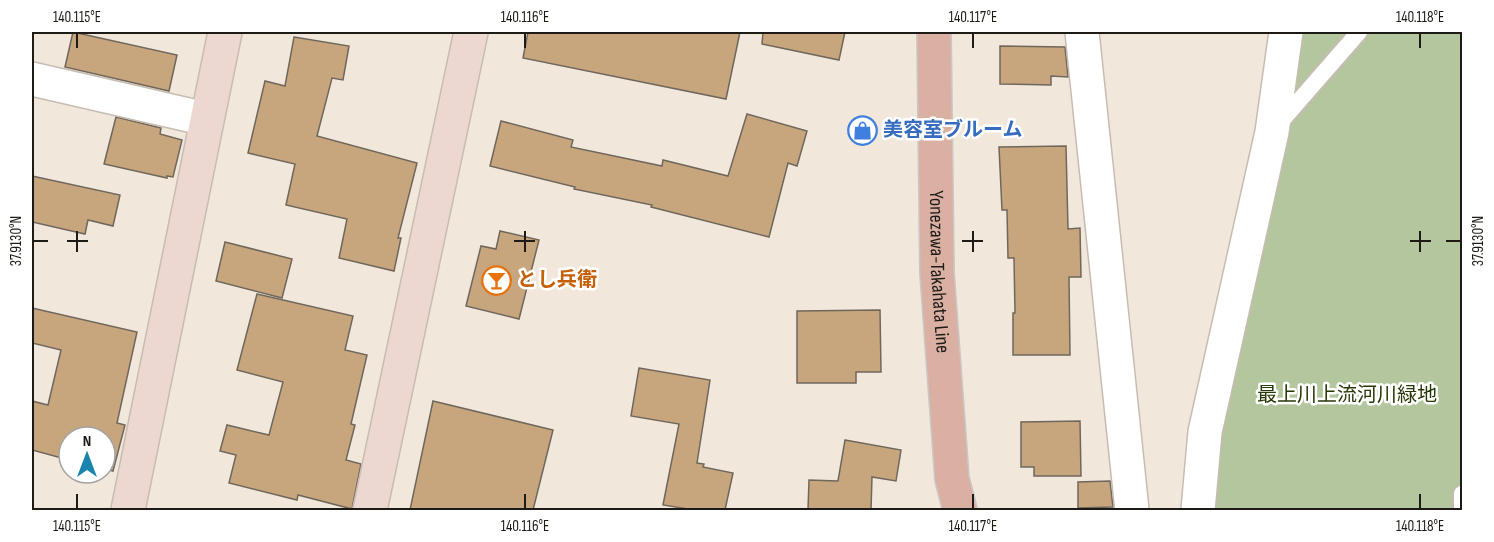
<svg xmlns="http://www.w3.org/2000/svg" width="1494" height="542" font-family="'Sofia Sans Condensed','Noto Sans JP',sans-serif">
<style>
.green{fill:#b3c69d}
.building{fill:#c7a67e;stroke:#70675c;stroke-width:1.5}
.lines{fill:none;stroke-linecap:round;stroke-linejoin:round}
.lane-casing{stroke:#c7bcb1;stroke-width:20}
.street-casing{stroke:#c7bcb1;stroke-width:36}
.secondary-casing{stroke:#c7bcb1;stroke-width:36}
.primary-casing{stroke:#c9c8c7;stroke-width:36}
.lane{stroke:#fff;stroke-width:16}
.street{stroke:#fff;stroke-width:33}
.secondary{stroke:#ecd8d1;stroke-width:33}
.primary{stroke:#dab0a3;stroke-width:33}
.ticks{fill:none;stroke:#1e1a16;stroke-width:2}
.labels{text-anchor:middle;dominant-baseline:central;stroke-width:5;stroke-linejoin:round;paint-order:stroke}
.shop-label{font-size:20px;font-weight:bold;fill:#366cbe;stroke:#fff;text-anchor:start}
.street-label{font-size:20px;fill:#1e1a16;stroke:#fff}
.food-label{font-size:20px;font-weight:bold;fill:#c56008;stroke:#fff;text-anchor:start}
.park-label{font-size:20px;fill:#273905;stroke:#fff}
.neatline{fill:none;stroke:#1e1a16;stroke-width:2}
.ticks-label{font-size:15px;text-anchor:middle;fill:#1e1a16}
</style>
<rect width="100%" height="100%" fill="#f2e7db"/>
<path class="green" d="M1298,32H1462V510H1215L1222,436L1289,100Z"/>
<g class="building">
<path d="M73,32L177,55L169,91L65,67Z"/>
<path d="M528,32H740L726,99L523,58Z"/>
<path d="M763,32H845L839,60L762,44Z"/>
<path d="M294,37L349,46L343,80L332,78L317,136L417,163L398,238H401L394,271L339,258L347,219L286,205L295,164L248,153L265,81L285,86Z"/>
<path d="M1000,46L1065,47L1068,77L1051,76V85L1000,84Z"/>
<path d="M747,114L807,131L797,166L788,163L769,237L651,207L652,205L574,189L575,187L490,166L501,121L573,140L571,147L662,166L663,160L728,176Z"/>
<path d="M116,117L161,128L160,134L182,140L173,177L167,176V178L104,164Z"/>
<path d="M1066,146L1068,229L1080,228L1081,277H1069L1070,355H1013V313H1015L1014,258H1008L1007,210H1002L999,147Z"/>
<path d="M32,176L120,195L113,226L88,220L85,234L32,222Z"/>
<path d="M500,231L539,240L519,319L466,306L481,246L496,249Z"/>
<path d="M225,242L292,259L282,298L216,281Z"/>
<path d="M257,294L353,316L345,350L367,355L351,424L355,425L346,460L361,464L352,509L298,495L297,500L229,483L236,455L220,451L227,425L269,435L283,382L237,370Z"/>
<path d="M32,308L137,332L117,423L125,425L113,471L105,469V437H69V460L32,450V401L48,405L61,350L32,343Z"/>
<path d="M880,310L881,372H856V383H797V311Z"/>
<path d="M639,368L710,380L697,463L704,464L703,467L733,473L725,510H694L663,505L679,424L631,416Z"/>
<path d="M433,401L553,430L533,510H410Z"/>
<path d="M1080,421L1081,476H1034V467H1021V422Z"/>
<path d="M845,440L901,450L896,481L872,477L871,510H808L809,480L838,481Z"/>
<path d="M1110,481L1113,507L1078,508V482Z"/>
</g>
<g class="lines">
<defs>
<g id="lane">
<path d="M1277,126L1359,32"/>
<path d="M1462,510V494"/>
</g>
<g id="street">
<path d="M1082,32L1132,510"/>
<path d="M32,79L206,119"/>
<path d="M1198,510L1205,432L1272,132L1286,32"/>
</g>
<g id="secondary">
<path d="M128,510L225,32"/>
<path d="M370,510L471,32"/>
</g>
<g id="primary">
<path id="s1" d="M934,32L937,273L952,479L960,510"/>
</g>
</defs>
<use href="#lane" class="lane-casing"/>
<use href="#street" class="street-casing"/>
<use href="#secondary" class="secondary-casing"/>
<use href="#primary" class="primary-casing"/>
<use href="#lane" class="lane"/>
<use href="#street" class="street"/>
<use href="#secondary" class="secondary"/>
<use href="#primary" class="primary"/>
</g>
<path class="ticks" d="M77,33V48M525,33V48M973,33V48M1420,33V48M77,231V252M525,231V252M973,231V252M1420,231V252M33,241H48M67,241H88M514,241H535M962,241H983M1410,241H1431M1446,241H1461M77,494V509M525,494V509M973,494V509M1420,494V509"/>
<defs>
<symbol id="shop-ring" viewBox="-11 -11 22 22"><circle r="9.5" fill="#fff" stroke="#3f7fe0" stroke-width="1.5"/><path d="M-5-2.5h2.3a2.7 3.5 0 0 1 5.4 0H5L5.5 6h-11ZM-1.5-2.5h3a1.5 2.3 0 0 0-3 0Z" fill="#3f7fe0"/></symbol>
<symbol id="bar-ring" viewBox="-11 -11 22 22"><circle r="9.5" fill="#fff" stroke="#e8710a" stroke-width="1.5"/><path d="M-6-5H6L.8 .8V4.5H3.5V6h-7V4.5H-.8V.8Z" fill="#e8710a"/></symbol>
</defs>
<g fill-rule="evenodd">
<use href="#shop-ring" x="846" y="114" width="33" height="33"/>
<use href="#bar-ring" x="480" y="264" width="33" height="33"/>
</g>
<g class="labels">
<g class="shop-label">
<text x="883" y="130">美容室ブルーム</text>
</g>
<g class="street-label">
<text stroke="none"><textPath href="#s1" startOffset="240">Yonezawa-Takahata Line</textPath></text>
</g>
<g class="food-label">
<text x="517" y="280">とし兵衛</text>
</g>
<g class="park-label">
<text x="1347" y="395">最上川上流河川緑地</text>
</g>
</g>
<rect width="1494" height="542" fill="none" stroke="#ffffff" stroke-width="66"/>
<g transform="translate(87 455)"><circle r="28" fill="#ffffff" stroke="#a5a3a2" stroke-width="1.5"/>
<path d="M0-4.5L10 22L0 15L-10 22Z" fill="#1984ac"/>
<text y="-9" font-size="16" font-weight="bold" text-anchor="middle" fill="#1e1a16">N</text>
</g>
<rect x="33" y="33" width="1428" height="476" class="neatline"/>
<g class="ticks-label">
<text x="77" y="22">140.115°E</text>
<text x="525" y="22">140.116°E</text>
<text x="973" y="22">140.117°E</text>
<text x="1420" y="22">140.118°E</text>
<text transform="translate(16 241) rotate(-90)" y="5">37.9130°N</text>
<text transform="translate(1478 241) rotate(-90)" y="5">37.9130°N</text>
<text x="77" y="531">140.115°E</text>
<text x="525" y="531">140.116°E</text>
<text x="973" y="531">140.117°E</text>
<text x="1420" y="531">140.118°E</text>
</g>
</svg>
